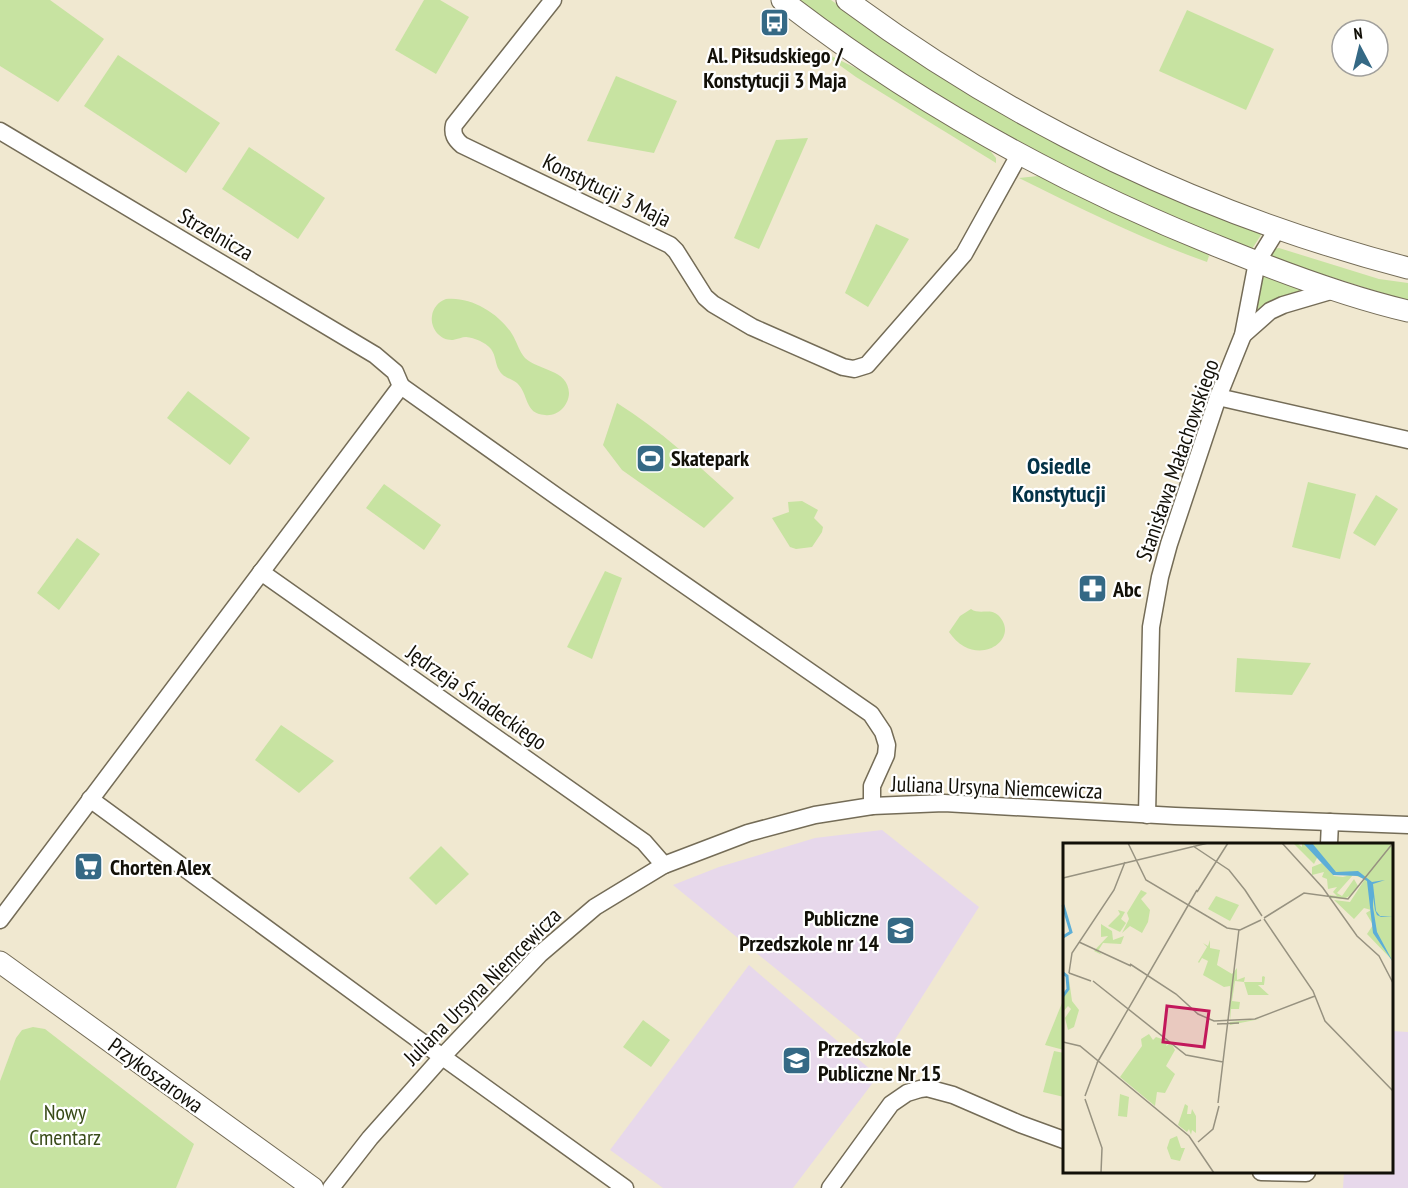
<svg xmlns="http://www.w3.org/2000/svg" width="1408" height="1188" font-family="'PT Sans Narrow',sans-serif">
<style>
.education{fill:#e7d8eb}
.green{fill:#c7e3a1}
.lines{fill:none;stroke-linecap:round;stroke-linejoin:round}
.minor-casing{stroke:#746c57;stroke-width:19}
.tertiary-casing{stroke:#746c57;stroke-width:23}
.minor{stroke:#fff;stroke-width:16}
.tertiary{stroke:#fff;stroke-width:21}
.labels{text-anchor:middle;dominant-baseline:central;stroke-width:4.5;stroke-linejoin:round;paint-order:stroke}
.poi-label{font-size:22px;font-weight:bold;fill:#121008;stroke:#fff;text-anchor:start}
.street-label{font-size:22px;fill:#121008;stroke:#fff}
.park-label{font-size:22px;fill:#394b19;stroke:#fff}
.neighbourhood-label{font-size:24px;font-weight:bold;fill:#033247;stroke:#fff}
.inset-river{fill:none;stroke:#5caed7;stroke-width:3}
.inset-road{fill:none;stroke:#979280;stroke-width:1.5}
.view{fill:#c2185b;fill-opacity:0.15;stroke:#c2185b;stroke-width:3}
.inset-edge{fill:none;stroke:#121008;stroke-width:3}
</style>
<rect width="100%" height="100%" fill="#f0e8d0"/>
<g class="education">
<path d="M882,830L979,907L884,1057L673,885L719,867L815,838Z"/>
<path d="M749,965L878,1076L793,1188H663L610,1150Z"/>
<path d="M1392,1031L1408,1032V1188H1343L1344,1172H1392Z"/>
</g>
<g class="green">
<path d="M0,0H50L104,39L58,102L0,66Z"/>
<path d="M424,0H440L469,17L436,74L395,50Z"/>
<path d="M798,0H831L937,75L1049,140L1111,171L1181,202L1261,233V235L1252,249H1248C1192,226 1135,203 1081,176C981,126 887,66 798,0Z"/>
<path d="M1187,10L1274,49L1246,110L1159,71Z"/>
<path d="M817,49L862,71L988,148L996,158V163L856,77Z"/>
<path d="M118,55L220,123L186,173L84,106Z"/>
<path d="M616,76L677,101L654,153L587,141Z"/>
<path d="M808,138L759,249L734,238L776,140Z"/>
<path d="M249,147L325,198L298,239L222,189Z"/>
<path d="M1038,176L1207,254L1209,256L1207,262C1142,239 1081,209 1019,178Z"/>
<path d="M876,224L909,239L868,307L845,293Z"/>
<path d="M1279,248L1379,279L1408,283V301L1268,257L1274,249Z"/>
<path d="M1262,276L1299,289L1300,292C1276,297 1268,300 1252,320Z"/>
<path d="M446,299C470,296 499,313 512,334C517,342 519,351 525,358C539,371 568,369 569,393C569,399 566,405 562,409C558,413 551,416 545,415C524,414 529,394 517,383C511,378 503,378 499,370C495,363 496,356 491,349C485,342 475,338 466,337C462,337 458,339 453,340C440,341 430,328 432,316C433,308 438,302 446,299Z"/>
<path d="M188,391L250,438L230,465L167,418Z"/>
<path d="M617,403C659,429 698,465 734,498L704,528L622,470L603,445Z"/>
<path d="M1308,482L1356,494L1340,559L1292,547Z"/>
<path d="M384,484L441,525L424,550L366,508Z"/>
<path d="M1376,495L1398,509L1375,546L1353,533Z"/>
<path d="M802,501L818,510L814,518L823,527L822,532L812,547L796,549L790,547L772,518L789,512L788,502Z"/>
<path d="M77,538L100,554L59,610L37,593Z"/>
<path d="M605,571L622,578L592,659L567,647Z"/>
<path d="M971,609C979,615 990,608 998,615C1023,640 975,671 949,632L960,616Z"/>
<path d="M1237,658L1311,663L1292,695L1235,692Z"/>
<path d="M281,725L334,761L299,793L255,760Z"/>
<path d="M441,846L469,874L436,905L409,878Z"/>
<path d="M1064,998V1050L1045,1045Z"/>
<path d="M643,1020L670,1040L651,1067L623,1047Z"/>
<path d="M33,1027L45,1029L194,1144L176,1188H0V1081L16,1038L22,1030Z"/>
<path d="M1054,1051L1064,1053V1097L1043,1092Z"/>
</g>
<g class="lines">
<defs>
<g id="minor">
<path d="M553,0L454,125C452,134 455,139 462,145L670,245L676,251L705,297L713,304L752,327L843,367L854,369L867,365L964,254L1019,155"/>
<path d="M0,131L375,355L395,372L401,386"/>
<path d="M1243,335L1270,311L1283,305L1334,290"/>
<path d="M401,386L559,498L871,714L883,732L887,745L886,755L872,786V806"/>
<path d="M1218,397L1408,440"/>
<path d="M261,572L644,842L664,865"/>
<path d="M90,799L419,1040L625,1188"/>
<path d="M1147,815L1151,627L1160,577L1169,544L1218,397L1243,335L1257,262L1278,228"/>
<path d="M1329,844L1330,822"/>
<path d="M0,920L401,386"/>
<path d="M1261,1172L1306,1173L1307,1172"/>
<path d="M331,1188L370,1138L442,1057L540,954L595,907L664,865L748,833L815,815L872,806L944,803L1175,816L1408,825"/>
<path d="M830,1188L891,1104L907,1093L920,1089L927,1088L953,1095L1020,1124L1064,1140"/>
</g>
<g id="tertiary">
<path d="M782,0C919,106 1071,189 1232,252C1289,275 1348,297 1408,311"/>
<path d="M847,0C1014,124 1206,216 1408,268"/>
<path d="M0,962L313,1188"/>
</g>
</defs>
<use href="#minor" class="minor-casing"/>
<use href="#tertiary" class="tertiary-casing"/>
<use href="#minor" class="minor"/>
<use href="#tertiary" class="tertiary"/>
</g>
<defs>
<symbol id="bus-square" viewBox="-11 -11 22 22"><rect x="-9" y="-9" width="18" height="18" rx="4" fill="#356985" stroke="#fff"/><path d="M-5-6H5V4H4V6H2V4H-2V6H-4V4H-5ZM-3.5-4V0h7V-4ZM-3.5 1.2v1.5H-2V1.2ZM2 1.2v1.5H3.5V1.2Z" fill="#fff"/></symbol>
<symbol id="stadium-square" viewBox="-11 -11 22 22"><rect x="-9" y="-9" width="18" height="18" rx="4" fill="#356985" stroke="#fff"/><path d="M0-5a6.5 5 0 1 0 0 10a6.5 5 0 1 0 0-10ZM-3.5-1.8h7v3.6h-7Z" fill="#fff"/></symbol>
<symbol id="pharmacy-square" viewBox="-11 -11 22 22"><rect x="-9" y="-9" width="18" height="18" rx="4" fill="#356985" stroke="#fff"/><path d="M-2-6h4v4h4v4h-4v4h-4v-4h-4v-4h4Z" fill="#fff"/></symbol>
<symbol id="supermarket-square" viewBox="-11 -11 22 22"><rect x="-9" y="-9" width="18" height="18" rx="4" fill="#356985" stroke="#fff"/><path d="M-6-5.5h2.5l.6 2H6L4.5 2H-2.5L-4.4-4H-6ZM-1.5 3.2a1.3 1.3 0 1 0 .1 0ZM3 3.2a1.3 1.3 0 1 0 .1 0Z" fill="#fff"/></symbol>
<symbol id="school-square" viewBox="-11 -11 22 22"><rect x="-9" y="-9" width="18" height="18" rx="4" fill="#356985" stroke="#fff"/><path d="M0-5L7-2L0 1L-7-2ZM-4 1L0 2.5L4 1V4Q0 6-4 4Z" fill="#fff"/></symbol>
</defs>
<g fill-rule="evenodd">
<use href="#bus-square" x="758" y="6" width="33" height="33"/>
<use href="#stadium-square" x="634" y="442" width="33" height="33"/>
<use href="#pharmacy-square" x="1076" y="572" width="33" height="33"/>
<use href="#supermarket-square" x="72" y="850" width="33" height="33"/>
<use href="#school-square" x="884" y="914" width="33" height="33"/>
<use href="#school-square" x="780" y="1044" width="33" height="33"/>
</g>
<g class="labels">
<g class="poi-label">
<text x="775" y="55" text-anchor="middle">Al. Piłsudskiego /<tspan x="775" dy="25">Konstytucji 3 Maja</tspan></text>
<text x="671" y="458">Skatepark</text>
<text x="1113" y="589">Abc</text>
<text x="110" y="867">Chorten Alex</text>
<text x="879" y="918" text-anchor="end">Publiczne<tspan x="879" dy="25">Przedszkole nr 14</tspan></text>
<text x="818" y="1048">Przedszkole<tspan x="818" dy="25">Publiczne Nr 15</tspan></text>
</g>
<g class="street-label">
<text transform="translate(607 190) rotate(26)">Konstytucji 3 Maja</text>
<text transform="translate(216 234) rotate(30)">Strzelnicza</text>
<text transform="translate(1177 460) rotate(-71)">Stanisława Małachowskiego</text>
<text transform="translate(477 697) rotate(35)">Jędrzeja Śniadeckiego</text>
<text transform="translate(997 787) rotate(2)">Juliana Ursyna Niemcewicza</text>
<text transform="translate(482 986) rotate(-45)">Juliana Ursyna Niemcewicza</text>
<text transform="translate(156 1075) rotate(36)">Przykoszarowa</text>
</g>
<g class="park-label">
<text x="65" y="1112">Nowy<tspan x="65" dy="25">Cmentarz</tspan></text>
</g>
<g class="neighbourhood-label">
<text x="1059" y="465">Osiedle<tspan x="1059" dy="28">Konstytucji</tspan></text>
</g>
</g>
<g transform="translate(1063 843)">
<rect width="330" height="330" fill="#f0e8d0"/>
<path d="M219,0H234L239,4V0H330V118L304,91L310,82L303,70L308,67L301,65L291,76L271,57L287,59L302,36L290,32L274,50L279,53L291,36L295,43L288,52L281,56L268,55L266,52L274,53L270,49L274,44L265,46L264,36L259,34L261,29L249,32V24L259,20L271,33L280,34L287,32L273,31L255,13L251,21L230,0ZM78,47L84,50L78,56L87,67L85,79L79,90L67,83L59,90L66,76L64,70ZM153,53L176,62L167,78L145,66ZM55,67L62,69L58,76L63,80L57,89L45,83L57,71ZM38,81L49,88L50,97L61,93L58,101L40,100L35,108L39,112L31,108L45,93L38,94ZM147,97V105L157,107L154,122L169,131L174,125V137L182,134L181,139L172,138L169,158L177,159L176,166H168L167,179L197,176L167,182V143L161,144L140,132L145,118L139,115L136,120L135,119L144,104L140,100L145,103ZM199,134L200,133L202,134L201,142H195L206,152H185L181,139H199ZM6,136L9,158L16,167L11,184L5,187L2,175L8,166L5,163L0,169V154L6,147ZM86,191L90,197L93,194L105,198L103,203L108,200L112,207L103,223L112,231L102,250L94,249L92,263L57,234L79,203L78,196ZM57,251L66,254L64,274L55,273ZM122,261L125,263L124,271H128L129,266L133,273V290L129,287L128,292L126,286L124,289L115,282ZM114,293L118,305H122L117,318L108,316L104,305L107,296Z" fill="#c7e3a1"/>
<path d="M240,0H249L273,29L295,28L309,39L322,37L310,41L313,68L317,73L330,74H318L314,72L312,67L310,54V64L314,89L330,119L310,90L304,38L295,33L270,32Z" fill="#5caed7"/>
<path class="inset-river" d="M0,62L8,89L0,94M0,130L4,133L5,146L0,153"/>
<path class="inset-road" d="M65,0L83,37L164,85L177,87L198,77M219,0L260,45L294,93L316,113L330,140M130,3L166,27L182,47M0,35L145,0M182,47L199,73M134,49L165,0M201,75L241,50L285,56L330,0M201,76L250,148L262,178L330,248M16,99L68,123M67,121L113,151L135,171L151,178L192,176L252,153M6,130L9,110L51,47L62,19M6,130L28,138M30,138L123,212L160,219M154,181L176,180M0,199L17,203L126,293L151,330M34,220L134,47M22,253L35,218M22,256L39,305L38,330M155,260L176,86M135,299L150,286L156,263"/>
<path class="view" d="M104,163L146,168L141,204L100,199Z"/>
<rect width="330" height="330" class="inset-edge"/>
</g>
<g transform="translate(1360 48) rotate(353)"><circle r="28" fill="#ffffff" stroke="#a09f9c" stroke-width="1.5"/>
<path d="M0-4.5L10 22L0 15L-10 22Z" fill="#356985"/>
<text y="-9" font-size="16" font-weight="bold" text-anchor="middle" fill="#121008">N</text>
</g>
</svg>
